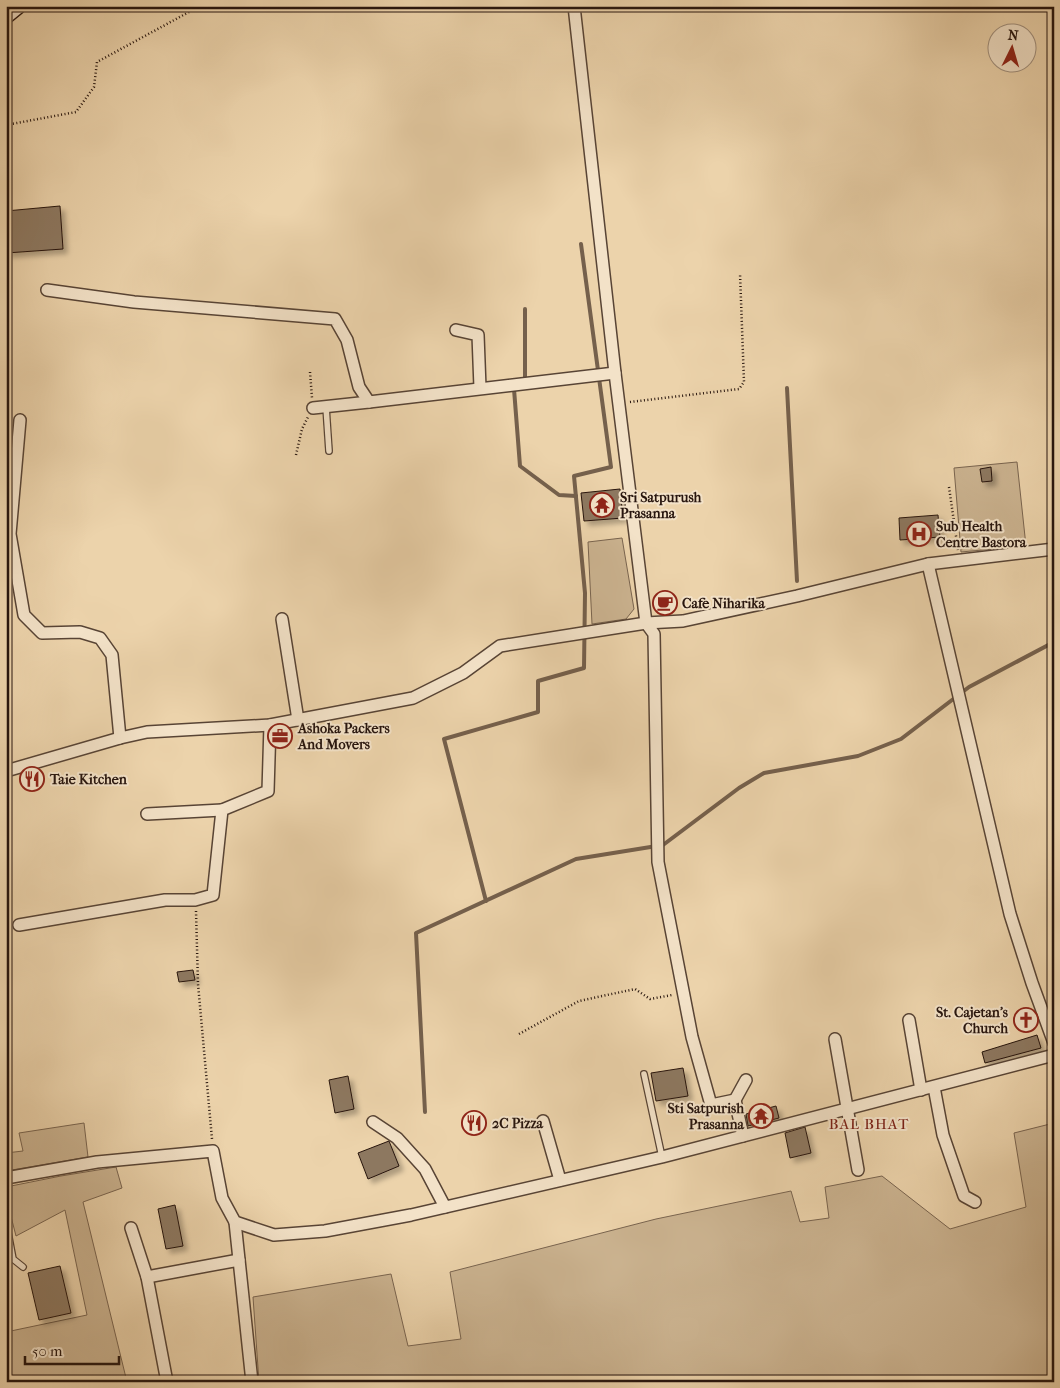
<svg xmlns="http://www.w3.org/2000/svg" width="1060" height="1388" font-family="'IM FELL French Canon',serif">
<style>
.green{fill:#cbb390;stroke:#79644f}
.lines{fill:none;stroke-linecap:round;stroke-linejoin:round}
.stream{stroke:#75604c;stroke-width:4}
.building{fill:#8d7860;stroke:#27150e;filter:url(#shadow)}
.lane-casing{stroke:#584435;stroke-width:8}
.street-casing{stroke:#584435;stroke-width:14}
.secondary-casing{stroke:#27150e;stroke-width:19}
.path{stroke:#27150e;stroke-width:2.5;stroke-dasharray:1 2.5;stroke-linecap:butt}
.lane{stroke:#f3e2c8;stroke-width:5.5}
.street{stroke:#f3e2c8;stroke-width:11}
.secondary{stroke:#f3e2c8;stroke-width:16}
.labels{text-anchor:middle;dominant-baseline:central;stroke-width:4;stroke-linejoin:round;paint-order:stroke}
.poi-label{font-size:14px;font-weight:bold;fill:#27150e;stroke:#f3e2c8;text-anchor:start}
.neighbourhood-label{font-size:15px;letter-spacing:1px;fill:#7a1f14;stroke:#f3e2c8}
</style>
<defs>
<filter id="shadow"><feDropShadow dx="4.5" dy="4.5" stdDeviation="2.5" flood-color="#0004"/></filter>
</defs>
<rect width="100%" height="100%" fill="#ecd3ab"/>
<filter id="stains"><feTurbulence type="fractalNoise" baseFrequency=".004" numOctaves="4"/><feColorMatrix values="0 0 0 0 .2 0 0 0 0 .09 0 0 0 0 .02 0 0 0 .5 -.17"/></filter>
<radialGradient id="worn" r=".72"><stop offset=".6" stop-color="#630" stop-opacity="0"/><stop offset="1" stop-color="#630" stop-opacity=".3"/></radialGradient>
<g class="green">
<path d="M1017,462L1026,546L961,552L954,468Z"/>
<path d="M622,538L634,609L626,619L592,624L588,542Z"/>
<path d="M84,1123L88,1157L6,1171V1153L23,1151L19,1133Z"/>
<path d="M1054,1123V1382H259L253,1297L391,1274L408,1346L461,1339L450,1272L656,1219L791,1191L800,1222L829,1218L825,1187L882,1176L950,1229L1026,1207L1014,1133Z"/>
<path d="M116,1167L122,1188L83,1202L127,1382H6V1332L87,1315L65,1210L16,1236L6,1197V1187L61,1176Z"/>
</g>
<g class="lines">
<g class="stream">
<path d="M525,309V381"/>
<path d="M787,388L797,581"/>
<path d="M517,389H514L520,466L559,495L576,496"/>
<path d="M486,901L444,739L538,712V681L584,668L585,593L574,476L611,467L581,244"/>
<path d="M425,1112L416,933L576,859L663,845L739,788L764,773L858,756L901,739L969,687L1054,642"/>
</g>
</g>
<g class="building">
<path d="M60,206L63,249L6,253V211Z"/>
<path d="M991,467L992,481L982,482L980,469Z"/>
<path d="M620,489L623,518L584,521L581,493Z"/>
<path d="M938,515L940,537L900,540L899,518Z"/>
<path d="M193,970L195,980L179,982L177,972Z"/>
<path d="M1037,1035L1041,1048L985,1063L982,1052Z"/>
<path d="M683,1068L688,1096L656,1101L651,1073Z"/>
<path d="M348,1076L354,1109L335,1113L329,1080Z"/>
<path d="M776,1106L779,1118L748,1126L746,1114Z"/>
<path d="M805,1127L811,1153L790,1158L785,1133Z"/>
<path d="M389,1141L399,1166L368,1179L358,1153Z"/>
<path d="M175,1205L183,1246L166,1249L158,1209Z"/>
<path d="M60,1266L71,1313L39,1320L28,1273Z"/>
</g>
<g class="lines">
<defs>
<g id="lane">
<path d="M326,407L329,451"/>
<path d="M644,1074L662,1157"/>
<path d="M6,1222L13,1259L23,1267"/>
</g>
<g id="street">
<path d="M574,6L615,373L646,623L654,634L658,862L692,1037L711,1105L735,1100L743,1136"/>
<path d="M47,290L134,302L335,319L347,340L359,387L369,402L615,373"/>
<path d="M456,330L478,335L480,388"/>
<path d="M313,408L369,402"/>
<path d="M20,420L10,534L24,615L42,633L80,632L100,638L112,655L120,738"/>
<path d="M928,564L1010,914L1032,983L1054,1043"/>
<path d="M282,619L298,720"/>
<path d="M6,771L120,738L147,732L270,725L413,698L463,673L500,646L646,623L683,621L797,596L928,564L1054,549"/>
<path d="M147,814L222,810"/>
<path d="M19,925L165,900H195L213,895L222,810L268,791L270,725"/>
<path d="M909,1020L921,1090"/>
<path d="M835,1039L858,1170"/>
<path d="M934,1087L943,1135L964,1196L975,1202"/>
<path d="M735,1100L746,1080"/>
<path d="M543,1121L560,1180"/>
<path d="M373,1122L397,1138L425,1169L445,1207"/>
<path d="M6,1178L97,1162L213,1151L222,1198L235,1222L274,1235L325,1231L411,1215L662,1157L1054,1055"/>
<path d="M235,1222L252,1382"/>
<path d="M131,1228L147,1277L167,1382"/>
<path d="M147,1277L239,1260"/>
</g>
<path id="secondary" d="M6,15L17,6"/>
</defs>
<use href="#lane" class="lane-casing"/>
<use href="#street" class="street-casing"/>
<use href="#secondary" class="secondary-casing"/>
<g class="path">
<path d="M6,125L76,112L94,87L97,62L200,6"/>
<path d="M310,372L312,398"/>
<path d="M630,402L739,389L744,382L740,273"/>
<path d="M296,455L302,429L308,417"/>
<path d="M949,487L958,550"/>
<path d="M6,617L12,616"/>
<path d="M196,911L198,984L212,1139"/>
<path d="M519,1034L579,1001L635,989L650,999L672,995"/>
</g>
<use href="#lane" class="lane"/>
<use href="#street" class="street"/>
<use href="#secondary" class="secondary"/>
</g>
<defs>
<symbol id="temple-ring" viewBox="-11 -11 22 22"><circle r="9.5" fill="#f3e2c8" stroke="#8f2418" stroke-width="1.5"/><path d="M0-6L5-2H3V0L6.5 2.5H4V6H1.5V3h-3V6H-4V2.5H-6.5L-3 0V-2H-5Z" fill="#8f2418"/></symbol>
<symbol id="hospital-ring" viewBox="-11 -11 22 22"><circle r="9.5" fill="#f3e2c8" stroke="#8f2418" stroke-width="1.5"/><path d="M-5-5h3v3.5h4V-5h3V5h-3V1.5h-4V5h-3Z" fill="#8f2418"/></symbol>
<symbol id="cafe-ring" viewBox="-11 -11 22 22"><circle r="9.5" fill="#f3e2c8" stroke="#8f2418" stroke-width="1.5"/><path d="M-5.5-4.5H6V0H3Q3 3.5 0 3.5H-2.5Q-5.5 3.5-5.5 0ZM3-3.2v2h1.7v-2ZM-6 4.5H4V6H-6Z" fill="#8f2418"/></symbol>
<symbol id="office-ring" viewBox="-11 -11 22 22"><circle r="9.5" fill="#f3e2c8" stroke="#8f2418" stroke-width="1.5"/><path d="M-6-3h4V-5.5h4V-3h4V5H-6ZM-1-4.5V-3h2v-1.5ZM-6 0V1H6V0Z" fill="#8f2418"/></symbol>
<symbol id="restaurant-ring" viewBox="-11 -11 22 22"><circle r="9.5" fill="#f3e2c8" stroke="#8f2418" stroke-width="1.5"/><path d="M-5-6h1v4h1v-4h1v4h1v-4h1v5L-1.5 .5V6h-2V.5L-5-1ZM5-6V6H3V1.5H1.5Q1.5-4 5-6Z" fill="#8f2418"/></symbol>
<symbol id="church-ring" viewBox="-11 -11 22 22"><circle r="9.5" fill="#f3e2c8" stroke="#8f2418" stroke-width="1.5"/><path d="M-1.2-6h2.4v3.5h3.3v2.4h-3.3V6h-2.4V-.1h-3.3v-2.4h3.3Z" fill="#8f2418"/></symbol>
</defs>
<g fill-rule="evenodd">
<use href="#temple-ring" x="588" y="491" width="28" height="28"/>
<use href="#hospital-ring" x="905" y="520" width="28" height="28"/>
<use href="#cafe-ring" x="651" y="589" width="28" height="28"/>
<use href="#office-ring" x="266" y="722" width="28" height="28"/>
<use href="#restaurant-ring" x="18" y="765" width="28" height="28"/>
<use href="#church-ring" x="1012" y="1006" width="28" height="28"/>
<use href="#temple-ring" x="747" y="1102" width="28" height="28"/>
<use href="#restaurant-ring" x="460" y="1109" width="28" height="28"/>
</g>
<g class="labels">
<g class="poi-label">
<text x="620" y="497">Sri Satpurush<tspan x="620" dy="16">Prasanna</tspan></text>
<text x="936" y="526">Sub Health<tspan x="936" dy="16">Centre Bastora</tspan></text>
<text x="682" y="603">Cafe Niharika</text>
<text x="298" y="728">Ashoka Packers<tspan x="298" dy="16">And Movers</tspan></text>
<text x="50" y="779">Taie Kitchen</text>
<text x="1008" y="1012" text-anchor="end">St. Cajetan’s<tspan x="1008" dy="16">Church</tspan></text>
<text x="744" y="1108" text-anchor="end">Sti Satpurish<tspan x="744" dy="16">Prasanna</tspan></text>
<text x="492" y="1123">2C Pizza</text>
</g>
<g class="neighbourhood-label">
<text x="869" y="1124">BAL BHAT</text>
</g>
</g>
<rect width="1060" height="1388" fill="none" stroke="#ecd3ab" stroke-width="25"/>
<rect x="8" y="8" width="1045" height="1373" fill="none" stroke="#27150e" stroke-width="2.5"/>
<rect x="12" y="12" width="1035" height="1363" fill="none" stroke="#27150e"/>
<g transform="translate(1012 48) rotate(5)"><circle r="24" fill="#f3e2c8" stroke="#a1907e"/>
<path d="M0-4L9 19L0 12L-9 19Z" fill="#8f2418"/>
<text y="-8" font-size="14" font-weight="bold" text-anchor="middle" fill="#27150e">N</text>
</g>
<path d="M25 1356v8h94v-8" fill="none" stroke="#27150e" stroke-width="2.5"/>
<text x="32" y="1356" font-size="15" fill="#27150e" stroke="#f3e2c8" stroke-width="4" paint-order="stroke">50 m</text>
<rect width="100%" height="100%" filter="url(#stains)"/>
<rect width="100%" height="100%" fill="url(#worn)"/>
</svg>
